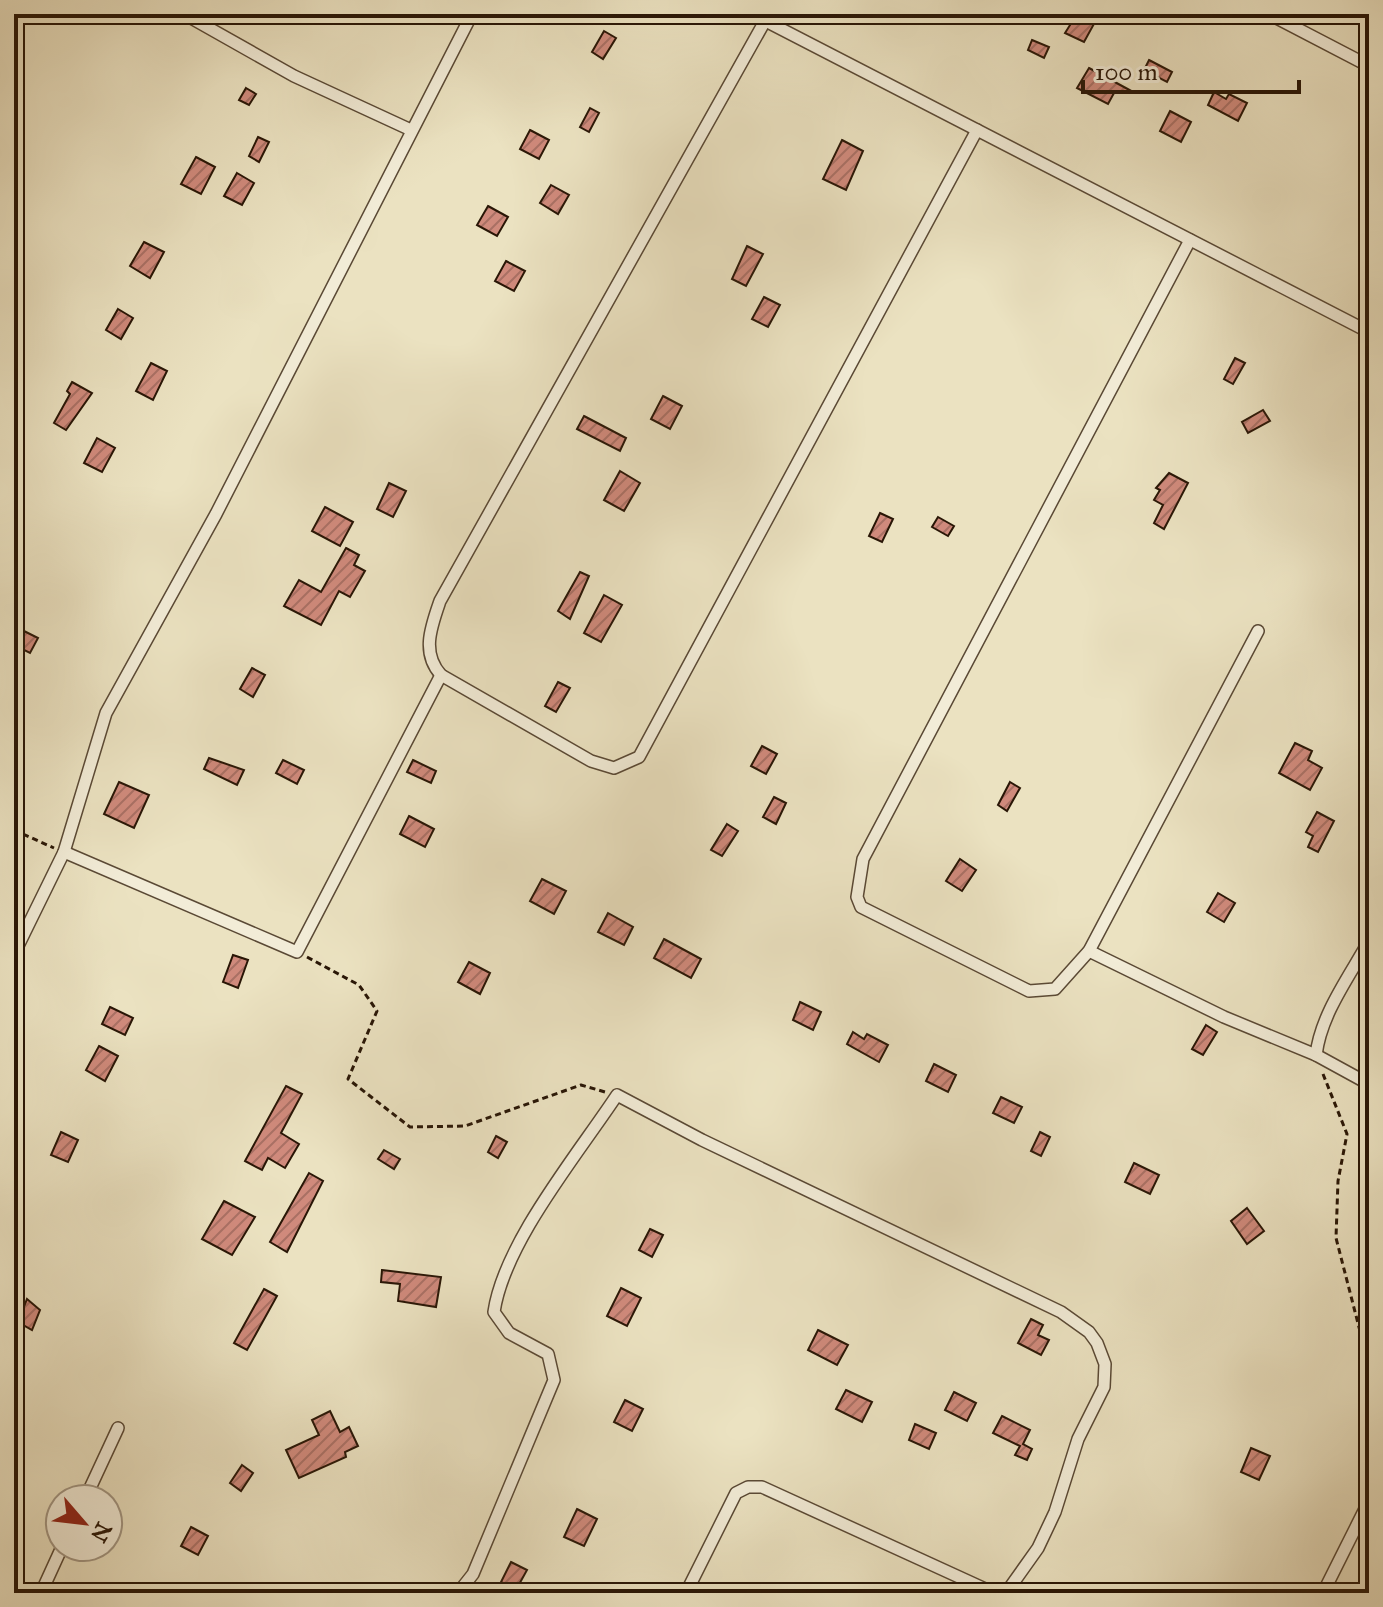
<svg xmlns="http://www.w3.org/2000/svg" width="1383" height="1607" font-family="'IM FELL Great Primer',serif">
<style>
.building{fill:url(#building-hatch);stroke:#291606;stroke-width:2}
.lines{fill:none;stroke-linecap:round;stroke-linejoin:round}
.street-casing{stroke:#5a4935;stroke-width:14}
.path{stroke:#291606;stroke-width:3;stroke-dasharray:6 4;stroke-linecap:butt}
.street{stroke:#f2ecd7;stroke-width:11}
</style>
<defs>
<pattern id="building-hatch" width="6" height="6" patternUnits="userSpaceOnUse" patternTransform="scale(2)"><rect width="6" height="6" fill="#d08a7c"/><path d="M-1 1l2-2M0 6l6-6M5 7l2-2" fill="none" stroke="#a97064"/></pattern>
</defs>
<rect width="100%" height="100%" fill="#ebe2c1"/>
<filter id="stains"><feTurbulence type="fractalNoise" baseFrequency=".0025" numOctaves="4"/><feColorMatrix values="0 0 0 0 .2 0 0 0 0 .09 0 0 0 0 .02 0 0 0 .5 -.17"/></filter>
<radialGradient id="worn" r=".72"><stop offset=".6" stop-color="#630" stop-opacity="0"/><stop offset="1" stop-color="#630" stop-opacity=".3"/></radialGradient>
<g class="building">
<path d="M1077,14L1095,22L1084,42L1065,33Z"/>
<path d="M604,31L616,38L603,59L592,52Z"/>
<path d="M1032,40L1049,47L1044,58L1028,50Z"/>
<path d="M1149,60L1172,72L1167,82L1144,70Z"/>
<path d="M1089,68L1135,93H1114L1108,104L1077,88Z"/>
<path d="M246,88L256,94L249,105L239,100Z"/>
<path d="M1214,92L1226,99L1229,94L1247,103L1238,121L1208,105Z"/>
<path d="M590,108L599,113L589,132L580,127Z"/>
<path d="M1170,111L1191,122L1181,142L1160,131Z"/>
<path d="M530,130L549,140L539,159L520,149Z"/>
<path d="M258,137L269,142L259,162L249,156Z"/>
<path d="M842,140L863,151L846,190L823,179Z"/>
<path d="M196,157L215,167L201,194L181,184Z"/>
<path d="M237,173L254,183L242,205L224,196Z"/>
<path d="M551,185L569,195L558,214L540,203Z"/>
<path d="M488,206L508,217L497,236L477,225Z"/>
<path d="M144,242L164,252L150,278L130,266Z"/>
<path d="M747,246L763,254L746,286L732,279Z"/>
<path d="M506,261L525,271L514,291L495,281Z"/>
<path d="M764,297L780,305L768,327L752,319Z"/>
<path d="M118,309L133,318L121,339L106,330Z"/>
<path d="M1235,358L1245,363L1233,384L1224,379Z"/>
<path d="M151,363L167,371L153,400L136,391Z"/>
<path d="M72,382L92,393L66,430L54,423L70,394L67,391Z"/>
<path d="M663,396L682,406L670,429L651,419Z"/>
<path d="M1263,410L1270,421L1248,433L1242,422Z"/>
<path d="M584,416L626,438L620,451L577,429Z"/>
<path d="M97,438L115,448L102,472L84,463Z"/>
<path d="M620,471L640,483L624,511L604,500Z"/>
<path d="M1169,473L1188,483L1164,529L1154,523L1163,505L1154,500L1160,490L1156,488Z"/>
<path d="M389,483L406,491L393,517L377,509Z"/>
<path d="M325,507L353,522L340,546L312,531Z"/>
<path d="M880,513L893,519L882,542L869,536Z"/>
<path d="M938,517L954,526L948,536L932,527Z"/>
<path d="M346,548L359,555L354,565L365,571L350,597L339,591L321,625L284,606L299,580L321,592Z"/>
<path d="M580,572L589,576L570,619L558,611Z"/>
<path d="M604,595L622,605L601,642L584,633Z"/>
<path d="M14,626L38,638L30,653L14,645Z"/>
<path d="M252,668L265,675L253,697L240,689Z"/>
<path d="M558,682L570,688L556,712L545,706Z"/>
<path d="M1295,743L1312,751L1308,760L1322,768L1310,790L1279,773Z"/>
<path d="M762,746L777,754L766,774L751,766Z"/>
<path d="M209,758L244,770L237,785L204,769Z"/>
<path d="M283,760L304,770L297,784L276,773Z"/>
<path d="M413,760L436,771L431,783L407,772Z"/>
<path d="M119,782L149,795L134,828L104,814Z"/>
<path d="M1010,782L1020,788L1007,811L998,805Z"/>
<path d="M774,797L786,803L776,824L763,817Z"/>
<path d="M1317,812L1334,821L1318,852L1308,847L1313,836L1306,832Z"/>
<path d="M409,816L434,829L425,847L400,834Z"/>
<path d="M727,824L738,831L722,856L711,850Z"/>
<path d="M960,859L976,870L962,891L946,881Z"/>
<path d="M542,879L566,891L554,914L530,901Z"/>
<path d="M1218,893L1235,903L1224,922L1207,912Z"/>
<path d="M608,913L633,927L624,945L598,932Z"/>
<path d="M664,939L701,959L691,978L654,958Z"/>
<path d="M233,955L248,960L238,988L223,982Z"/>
<path d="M469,962L490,973L480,994L458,982Z"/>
<path d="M800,1002L821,1012L813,1030L793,1020Z"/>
<path d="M110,1007L133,1018L125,1035L102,1024Z"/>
<path d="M1206,1025L1217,1032L1203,1055L1192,1049Z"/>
<path d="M853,1032L864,1039L867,1034L888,1045L879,1062L847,1044Z"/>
<path d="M99,1046L118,1056L105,1081L86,1070Z"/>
<path d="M934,1064L956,1075L948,1092L926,1081Z"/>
<path d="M286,1086L302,1094L281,1133L299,1144L285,1168L268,1158L262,1170L245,1161Z"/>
<path d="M1001,1097L1022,1107L1014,1123L993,1113Z"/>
<path d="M61,1132L78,1140L68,1162L51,1155Z"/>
<path d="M1040,1132L1050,1137L1041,1156L1031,1151Z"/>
<path d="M496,1136L507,1142L498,1158L488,1152Z"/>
<path d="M384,1150L400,1159L394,1169L378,1159Z"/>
<path d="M1134,1163L1159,1175L1150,1194L1125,1182Z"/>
<path d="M309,1173L323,1181L287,1252L270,1242Z"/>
<path d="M224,1201L255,1217L232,1255L202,1239Z"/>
<path d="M1247,1208L1264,1231L1247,1244L1231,1221Z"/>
<path d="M650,1229L663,1235L652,1257L639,1250Z"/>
<path d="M382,1270L441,1277L436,1307L398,1301L400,1284L381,1282Z"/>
<path d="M621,1288L641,1298L627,1326L607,1316Z"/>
<path d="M264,1289L277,1296L247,1350L234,1343Z"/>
<path d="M27,1299L40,1310L32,1330L18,1322Z"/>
<path d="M1031,1319L1043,1325L1038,1335L1049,1340L1041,1355L1018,1343Z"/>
<path d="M818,1330L848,1345L837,1365L808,1350Z"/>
<path d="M846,1390L872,1402L862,1422L836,1409Z"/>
<path d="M954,1392L976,1403L967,1421L945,1410Z"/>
<path d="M625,1400L643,1409L632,1431L614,1422Z"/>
<path d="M330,1411L340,1432L349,1427L358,1446L345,1452L346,1457L299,1478L286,1450L319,1435L312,1420Z"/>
<path d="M1002,1416L1030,1430L1023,1444L1032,1449L1027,1460L1015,1455L1020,1446L993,1433Z"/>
<path d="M915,1424L936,1433L929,1449L909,1440Z"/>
<path d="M1251,1448L1270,1456L1259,1480L1241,1472Z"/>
<path d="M242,1465L253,1473L241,1491L230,1483Z"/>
<path d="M577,1509L597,1519L584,1546L564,1537Z"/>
<path d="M191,1527L208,1536L198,1555L181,1546Z"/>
<path d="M511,1562L527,1570L516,1590L501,1582Z"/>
</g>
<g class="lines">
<defs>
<g id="street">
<path d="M184,14L294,76L411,130"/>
<path d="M752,14L1369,332"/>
<path d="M1269,14L1369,66"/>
<path d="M765,21L440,601C431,627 421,653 441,675L591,761L614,768L639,757L977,130"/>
<path d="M1190,240L863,859L857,897L861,907L1029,991L1055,989L1089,951L1258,631"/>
<path d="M64,852L297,952L441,675"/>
<path d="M1089,951L1224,1017L1316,1055L1369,1084"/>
<path d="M14,954L64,852L106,713L216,514L472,14"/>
<path d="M1316,1055C1321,1014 1349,977 1369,941"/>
<path d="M85,1499L118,1428"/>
<path d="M41,1593L62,1547"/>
<path d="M458,1593L473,1574L554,1380L548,1354L509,1333L494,1312C504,1243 578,1154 617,1095L702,1140L1061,1312L1089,1332L1097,1343L1105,1364L1104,1387L1078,1439L1055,1512L1038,1548L1006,1593"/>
<path d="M686,1593L736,1493L748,1487H762L994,1593"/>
<path d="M1323,1593L1369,1501"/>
</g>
</defs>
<use href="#street" class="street-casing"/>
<g class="path">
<path d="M14,830L54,848"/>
<path d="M307,957L359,985L377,1011L348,1079L410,1127L465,1126L581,1085L605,1092"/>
<path d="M1323,1074L1347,1134L1338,1181L1336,1238L1369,1366"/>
</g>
<use href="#street" class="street"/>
</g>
<rect width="1383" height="1607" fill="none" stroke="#ebe2c1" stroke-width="48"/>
<rect x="16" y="16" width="1351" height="1575" fill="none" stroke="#291606" stroke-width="4"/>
<rect x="24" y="24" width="1335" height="1559" fill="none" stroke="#291606" stroke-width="2"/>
<g transform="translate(84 1523) rotate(118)"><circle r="38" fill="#f2ecd7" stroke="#a29683" stroke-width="2"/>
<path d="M0-6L14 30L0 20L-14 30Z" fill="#8f2418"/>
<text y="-12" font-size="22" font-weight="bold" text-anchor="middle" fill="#291606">N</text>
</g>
<path d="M1083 80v12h216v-12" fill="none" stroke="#291606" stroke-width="4"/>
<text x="1095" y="80" font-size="24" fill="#291606" stroke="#f2ecd7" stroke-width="6" paint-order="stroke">100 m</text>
<rect width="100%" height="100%" filter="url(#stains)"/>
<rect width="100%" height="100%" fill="url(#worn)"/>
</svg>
